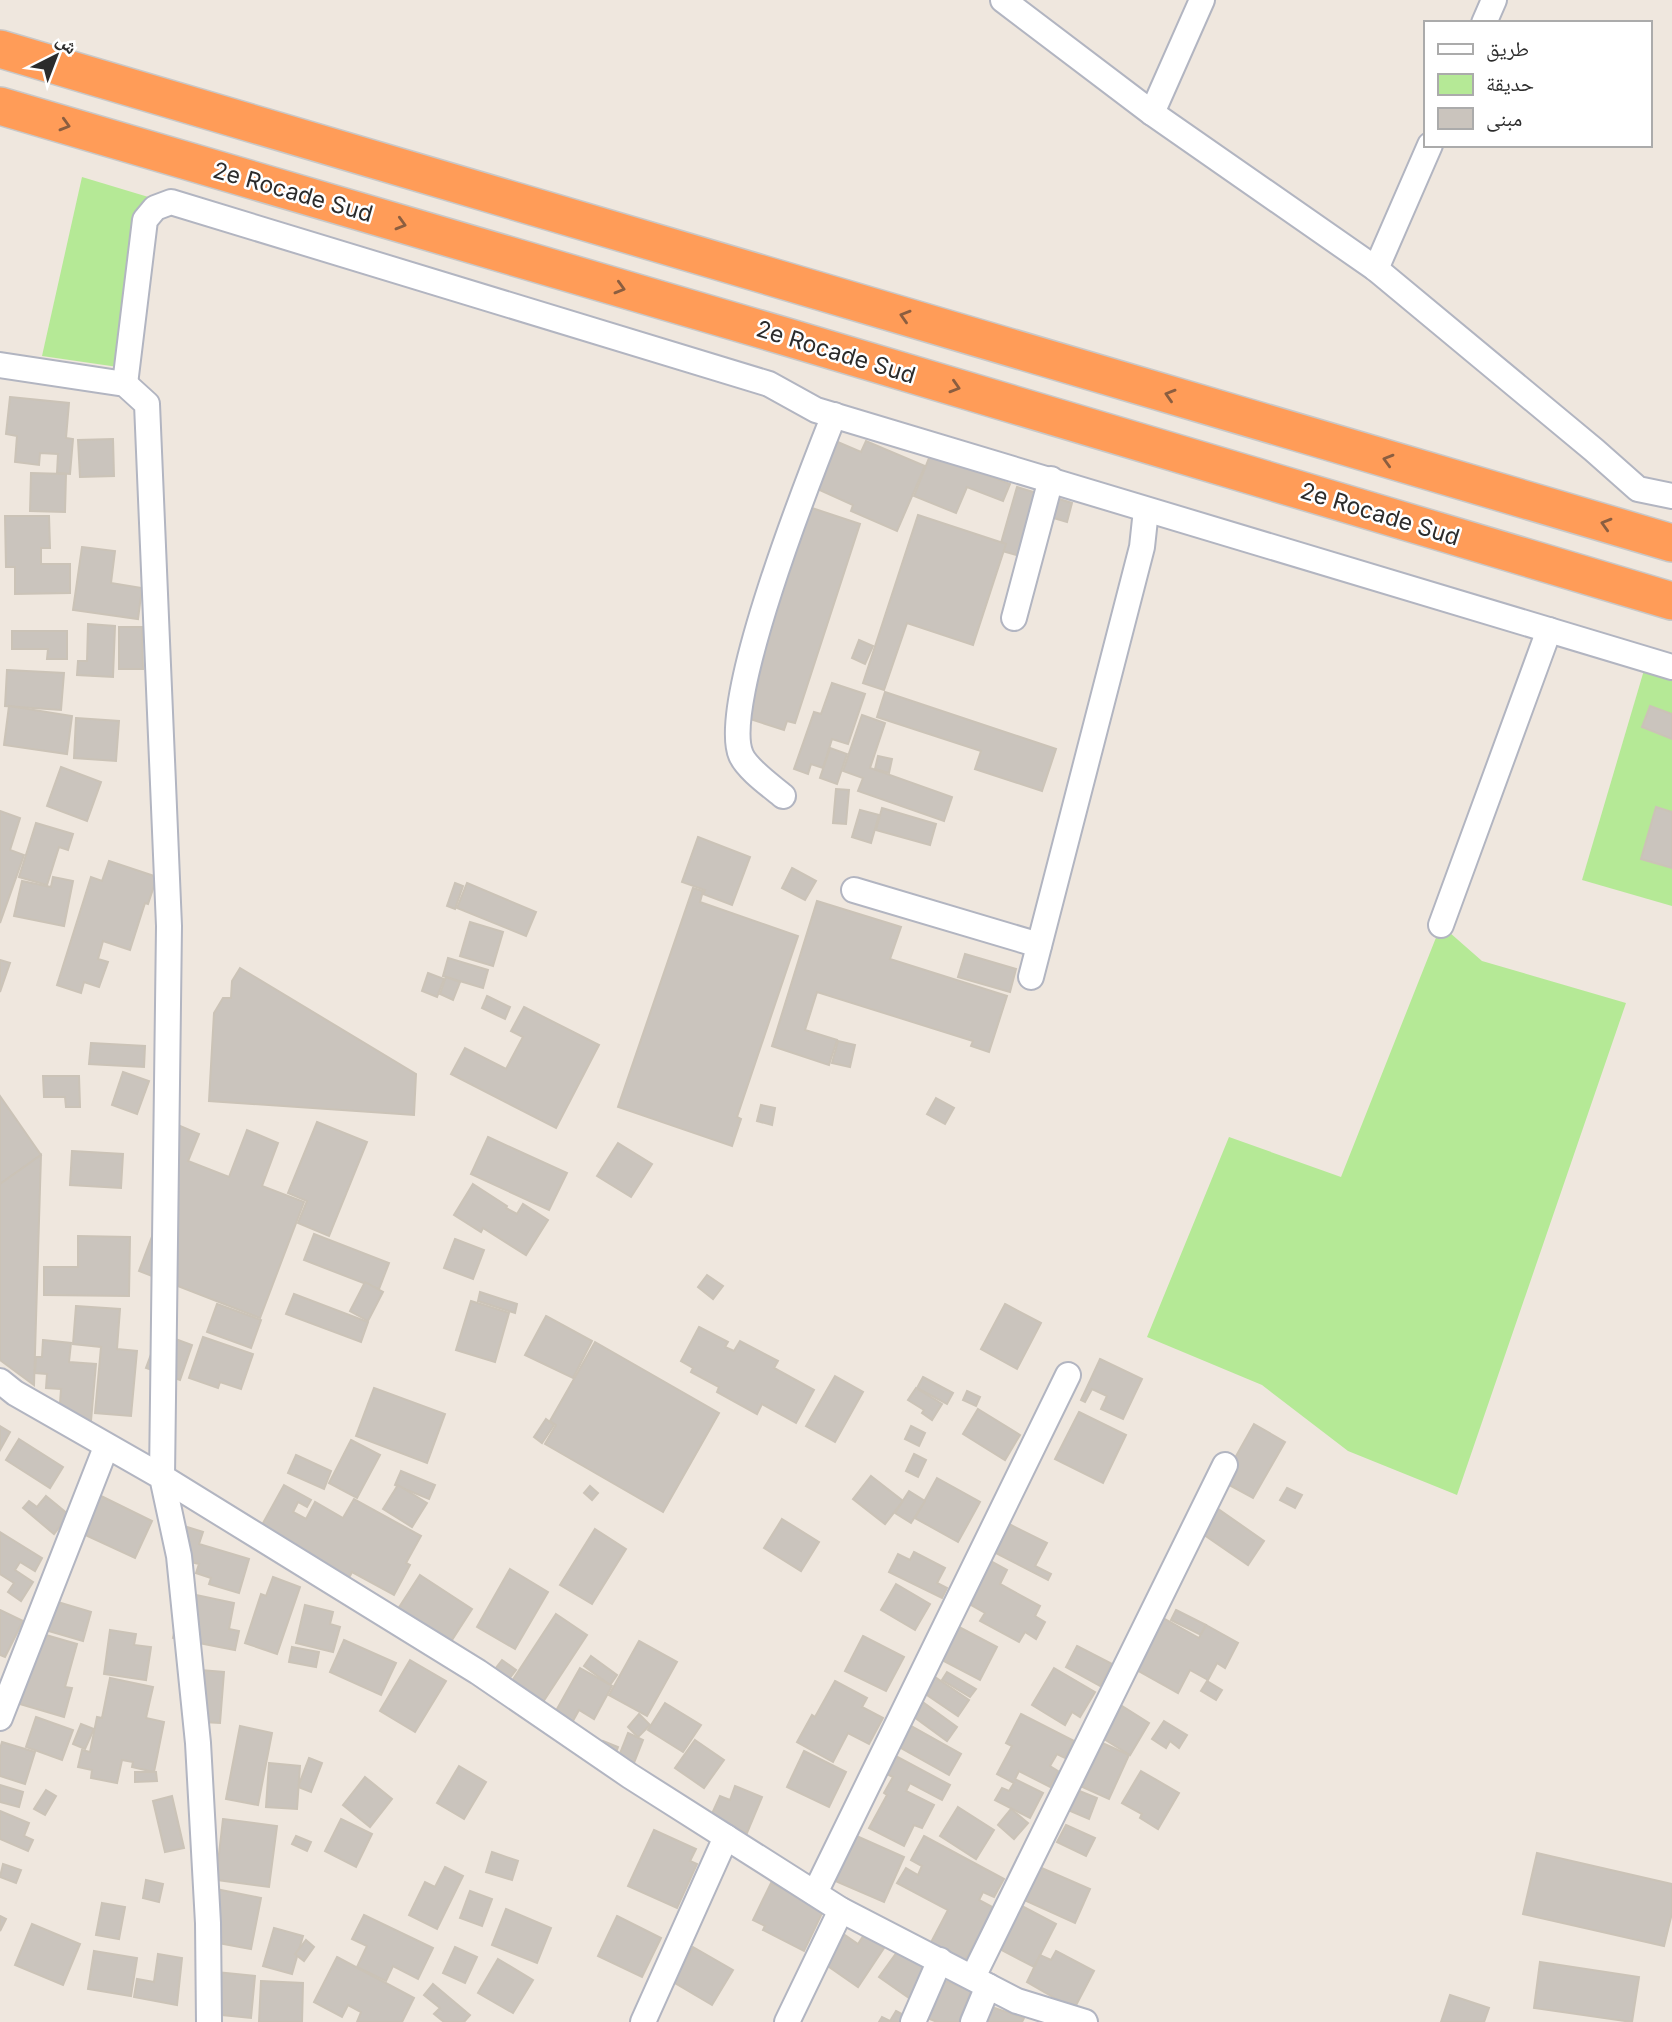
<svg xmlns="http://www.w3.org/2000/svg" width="1672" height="2022" font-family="Inter,'Noto Naskh Arabic',sans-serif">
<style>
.green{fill:#b5e996}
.building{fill:#cac4bd;stroke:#cbc3b7;stroke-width:2}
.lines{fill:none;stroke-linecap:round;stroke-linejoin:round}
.minor-casing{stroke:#b2b5c1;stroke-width:28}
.highway-casing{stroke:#c8c8c8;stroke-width:40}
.minor{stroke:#fff;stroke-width:24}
.highway{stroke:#ff9c58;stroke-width:37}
.oneway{stroke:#8b5e40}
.labels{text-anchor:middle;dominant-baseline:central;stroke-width:5;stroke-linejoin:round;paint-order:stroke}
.street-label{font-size:23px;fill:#2c2c2c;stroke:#fff}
</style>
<rect width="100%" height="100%" fill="#efe7de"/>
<g class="green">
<path d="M82,177L155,199L118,367L42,356Z"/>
<path d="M1647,660L1672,667V906L1582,880Z"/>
<path d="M1441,925L1482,961L1626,1003L1457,1495L1348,1451L1262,1385L1147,1337L1229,1137L1341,1177Z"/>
</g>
<g class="building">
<path d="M10,397L69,403L66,438L73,439L70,474L57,473L58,454L40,453L39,465L15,462L17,436L6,434Z"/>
<path d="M113,439L114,476L80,477L78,440Z"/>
<path d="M833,440L861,452L866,441L925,466L897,531L851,511L853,505L813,487Z"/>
<path d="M931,453L1010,484L1003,501L967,487L956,513L914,496Z"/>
<path d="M31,473L66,474L65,512L30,511Z"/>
<path d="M1017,487L1046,496L1027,558L999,550Z"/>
<path d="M1053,497L1072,503L1067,522L1047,516Z"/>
<path d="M803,505L860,524L795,723L787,721L784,730L741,716Z"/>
<path d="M918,515L1006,544L973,645L907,623L884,690L863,683Z"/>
<path d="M5,516H49L50,548H41V564H70V593L15,594V567H6Z"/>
<path d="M82,547L115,551L111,583L142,588L138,619L73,610Z"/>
<path d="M88,624L115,626L113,677L77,675L78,661H87Z"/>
<path d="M119,627H142L143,669H119Z"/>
<path d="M12,631H67V659H47L48,649H12Z"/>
<path d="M859,640L873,646L865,664L852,658Z"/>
<path d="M7,670L64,673L61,710L5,706Z"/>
<path d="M832,683L865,694L848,744L832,739L823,768L811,764L808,774L794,769L814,712L821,714Z"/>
<path d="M885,692L1056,749L1042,791L975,769L981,751L877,717Z"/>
<path d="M9,706L72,716L67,754L4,745Z"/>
<path d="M1650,706L1672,714V739L1642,727Z"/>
<path d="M862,715L885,723L870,768L952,797L944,821L858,791L863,778L843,771Z"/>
<path d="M76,718L119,721L116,761L74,758Z"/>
<path d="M830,748L847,754L837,784L820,778Z"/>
<path d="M878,756L892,759L889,773L875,769Z"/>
<path d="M61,767L101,782L87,821L47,806Z"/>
<path d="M836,789L849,790L846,824L833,823Z"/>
<path d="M1656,807L1672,812V868L1641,859Z"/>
<path d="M882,808L936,824L930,845L876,830Z"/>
<path d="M860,810L879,815L871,843L852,837Z"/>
<path d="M0,811L20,818L10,850L24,855L0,923Z"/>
<path d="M36,823L73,834L68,850L59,847L47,885L19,877Z"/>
<path d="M698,837L750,857L732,905L703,894L705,890L682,882Z"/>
<path d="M109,861L157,877L148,904L145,903L130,950L103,941L98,959L108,962L99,987L84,982L81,993L57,985L91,877L102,881Z"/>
<path d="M792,868L816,881L805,900L782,888Z"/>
<path d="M53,877L73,881L64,926L14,916L22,881L51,887Z"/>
<path d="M455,883L463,886L455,909L447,906Z"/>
<path d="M467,883L536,912L526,936L457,908Z"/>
<path d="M693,888L703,891L700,902L798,936L737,1117L741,1119L732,1146L618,1107Z"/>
<path d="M817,901L901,927L890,959L1007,996L989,1052L971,1046L973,1041L817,992L805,1030L837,1040L829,1065L772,1046Z"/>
<path d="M470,922L503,932L493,966L460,956Z"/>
<path d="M965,954L1016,969L1010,992L958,977Z"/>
<path d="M448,958L488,970L483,988L443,976Z"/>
<path d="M0,960L10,963L0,992Z"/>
<path d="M240,968L416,1074L414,1115L209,1101L214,1013L223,998H231L232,981Z"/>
<path d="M428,973L444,979L437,997L422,991Z"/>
<path d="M446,977L460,982L453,1000L440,994Z"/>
<path d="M487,996L510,1007L505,1019L482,1008Z"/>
<path d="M524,1007L599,1045L556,1128L451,1074L465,1048L506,1069L523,1037L511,1031Z"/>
<path d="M838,1041L855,1045L850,1067L832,1063Z"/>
<path d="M91,1043L145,1046L144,1067L89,1064Z"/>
<path d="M123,1072L149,1081L137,1114L112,1105Z"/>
<path d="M43,1076H79L80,1107H66L65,1097H44Z"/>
<path d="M0,1096L41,1155L0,1184Z"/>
<path d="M936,1098L954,1108L945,1124L927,1114Z"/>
<path d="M761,1105L775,1108L772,1125L757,1121Z"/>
<path d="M317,1122L367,1142L329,1236L298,1223L307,1201L288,1193Z"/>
<path d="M173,1123L199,1134L188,1161L229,1177L247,1130L278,1143L262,1186L304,1202L260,1318L139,1271L178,1168Z"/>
<path d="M488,1137L567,1173L549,1210L471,1174Z"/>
<path d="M618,1143L652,1164L631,1197L597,1176Z"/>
<path d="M72,1151L123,1154L121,1188L70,1185Z"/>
<path d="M41,1155L34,1385L0,1360V1184Z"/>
<path d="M473,1184L507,1206L506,1208L517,1214L523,1204L548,1220L526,1255L483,1228L481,1232L454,1215Z"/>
<path d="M314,1234L389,1263L379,1289L304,1260Z"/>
<path d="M78,1236L130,1237L129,1296L44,1295V1267H78Z"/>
<path d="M455,1239L484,1250L473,1279L444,1268Z"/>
<path d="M707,1275L723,1286L713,1299L698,1287Z"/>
<path d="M365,1282L383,1292L368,1321L350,1311Z"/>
<path d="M480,1292L517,1304L515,1313L478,1301Z"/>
<path d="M294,1294L368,1322L361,1342L286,1314Z"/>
<path d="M471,1301L509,1313L495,1362L456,1350Z"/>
<path d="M217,1304L261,1320L251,1348L207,1332Z"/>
<path d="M1005,1304L1041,1323L1017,1369L981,1349Z"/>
<path d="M76,1306L120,1309L117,1349L137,1351L131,1416L95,1413L101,1347L73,1344Z"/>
<path d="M546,1316L592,1341L573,1378L525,1355Z"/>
<path d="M699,1327L728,1342L725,1347L734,1351L740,1341L778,1361L774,1368L814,1390L796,1423L762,1404L757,1414L717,1392L719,1387L691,1372L693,1368L681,1361Z"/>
<path d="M159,1333L192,1345L180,1380L146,1368Z"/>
<path d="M203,1337L253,1354L241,1389L220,1382L218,1388L189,1378Z"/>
<path d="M43,1340L71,1343L69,1362L96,1364L91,1421L59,1418L61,1389L46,1388L47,1374L35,1373L36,1357H42Z"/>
<path d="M595,1342L719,1413L663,1512L545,1444L556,1425L550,1421Z"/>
<path d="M1100,1359L1142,1379L1123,1419L1101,1409L1107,1396L1092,1389L1085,1402L1081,1400Z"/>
<path d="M835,1376L863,1392L835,1442L806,1426Z"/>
<path d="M923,1377L953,1393L947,1404L917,1388Z"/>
<path d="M374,1388L445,1414L427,1463L356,1436Z"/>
<path d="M916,1388L942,1404L932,1420L922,1413L924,1410L908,1400Z"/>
<path d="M967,1391L980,1397L976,1406L963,1400Z"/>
<path d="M978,1409L1020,1435L1005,1460L963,1434Z"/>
<path d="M1079,1412L1126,1435L1103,1483L1055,1459Z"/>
<path d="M546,1419L554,1425L542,1443L534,1437Z"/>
<path d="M1254,1424L1285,1442L1253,1498L1222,1481Z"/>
<path d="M0,1426L10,1432L0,1450Z"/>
<path d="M911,1426L925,1433L919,1446L905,1439Z"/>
<path d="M19,1439L63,1467L50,1488L6,1460Z"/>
<path d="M351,1440L380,1455L357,1498L329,1483Z"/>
<path d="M914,1454L926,1460L918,1477L906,1471Z"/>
<path d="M296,1455L331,1471L324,1489L288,1473Z"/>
<path d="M401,1471L435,1485L429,1499L395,1485Z"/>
<path d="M871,1476L903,1501L885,1524L853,1499Z"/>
<path d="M937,1478L980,1502L958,1542L915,1518Z"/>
<path d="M284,1485L311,1500L307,1507L298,1502L293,1512L306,1519L315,1502L343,1518L354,1499L421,1536L406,1563L410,1565L394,1595L352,1572L349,1578L257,1534Z"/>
<path d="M398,1485L427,1503L412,1527L383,1509Z"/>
<path d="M590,1486L598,1493L592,1500L584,1493Z"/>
<path d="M1287,1488L1302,1495L1295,1508L1280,1500Z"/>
<path d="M909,1491L925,1501L911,1523L895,1513Z"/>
<path d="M99,1495L152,1521L135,1558L81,1533Z"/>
<path d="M46,1496L69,1515L54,1534L23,1508L29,1501L37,1507Z"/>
<path d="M1214,1506L1264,1541L1248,1565L1197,1530Z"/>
<path d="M782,1519L819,1542L801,1571L764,1548Z"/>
<path d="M1007,1523L1047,1543L1035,1566L1051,1574L1048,1580L992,1551Z"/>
<path d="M187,1527L203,1532L199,1544L249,1559L239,1593L209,1584L211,1578L196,1573L199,1564L191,1562L180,1553Z"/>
<path d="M595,1529L626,1549L592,1604L560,1585Z"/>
<path d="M0,1532L42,1558L35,1571L20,1562L15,1570L33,1582L21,1601L8,1592L14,1583L0,1574Z"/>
<path d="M914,1552L945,1568L937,1583L947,1588L942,1598L889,1572L898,1554L910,1560Z"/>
<path d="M989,1560L1007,1570L1000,1584L1040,1606L1035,1616L1045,1622L1036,1639L1025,1632L1019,1642L980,1621L985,1613L966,1602Z"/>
<path d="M510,1569L548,1592L515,1649L477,1627Z"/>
<path d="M420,1575L472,1609L450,1643L398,1609Z"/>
<path d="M273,1577L300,1587L277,1654L245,1643L261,1594L266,1596Z"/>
<path d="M896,1584L930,1604L915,1630L881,1610Z"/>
<path d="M182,1592L234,1603L229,1629L239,1631L235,1650L173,1638Z"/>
<path d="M51,1600L91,1612L83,1641L42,1629Z"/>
<path d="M305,1605L333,1612L330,1624L340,1627L333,1652L296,1643Z"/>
<path d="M0,1610L23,1621L5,1657L0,1655Z"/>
<path d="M1176,1610L1206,1625L1201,1635L1171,1620Z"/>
<path d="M556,1614L587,1635L539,1708L508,1687Z"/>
<path d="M1156,1614L1199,1638L1206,1625L1238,1643L1225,1668L1217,1663L1208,1680L1190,1670L1178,1693L1128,1665Z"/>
<path d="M959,1627L997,1647L980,1680L942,1660Z"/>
<path d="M110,1630L136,1634L134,1645L151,1647L146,1680L104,1674Z"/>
<path d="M39,1633L77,1644L65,1687L72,1688L64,1717L20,1704Z"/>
<path d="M863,1636L904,1657L886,1691L845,1671Z"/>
<path d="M344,1640L396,1663L381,1695L330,1672Z"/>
<path d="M639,1641L677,1662L647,1716L609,1695Z"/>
<path d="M1077,1646L1112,1664L1100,1686L1066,1667Z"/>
<path d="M292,1647L319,1652L316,1667L289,1662Z"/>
<path d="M591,1656L617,1675L610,1685L584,1666Z"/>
<path d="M410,1660L446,1681L415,1732L380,1711Z"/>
<path d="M502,1660L516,1670L506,1683L492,1673Z"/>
<path d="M580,1668L612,1686L594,1719L579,1710L569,1728L552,1718Z"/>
<path d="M1054,1668L1095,1692L1080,1717L1072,1712L1065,1725L1032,1705Z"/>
<path d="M187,1669L224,1672L220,1723L184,1721Z"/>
<path d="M947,1672L976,1689L970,1697L942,1680Z"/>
<path d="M935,1677L969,1700L958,1716L924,1693Z"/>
<path d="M110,1678L153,1687L146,1718L164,1722L154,1772L132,1767L133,1762L122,1760L117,1783L91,1778L92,1770L78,1767L82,1750L90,1752L97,1717L102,1718Z"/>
<path d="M835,1681L867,1698L862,1707L883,1718L869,1744L848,1733L833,1762L797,1742L812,1715L815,1717Z"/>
<path d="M1207,1681L1222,1690L1216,1700L1201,1691Z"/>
<path d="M920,1700L957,1727L947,1741L910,1714Z"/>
<path d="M665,1703L701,1725L683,1752L648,1730Z"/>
<path d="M1119,1704L1149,1723L1130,1755L1099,1736Z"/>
<path d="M639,1714L650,1725L638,1737L628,1727Z"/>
<path d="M1021,1714L1074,1741L1065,1758L1057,1754L1050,1766L1058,1771L1050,1787L1019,1771L1015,1779L1043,1793L1030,1818L995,1800L1002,1788L1009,1791L1014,1783L997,1774L1012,1746L1006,1743Z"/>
<path d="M36,1717L73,1730L62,1760L26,1747Z"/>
<path d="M1164,1721L1187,1735L1179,1748L1170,1741L1166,1748L1152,1739Z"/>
<path d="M906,1723L961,1754L949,1775L894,1744Z"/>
<path d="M81,1724L94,1729L85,1749L73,1744Z"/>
<path d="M240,1726L272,1733L258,1805L226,1799Z"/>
<path d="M628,1733L643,1740L632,1768L617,1761Z"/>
<path d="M695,1740L724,1760L704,1788L675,1768Z"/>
<path d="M603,1741L618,1747L614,1758L599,1751Z"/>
<path d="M1098,1741L1129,1755L1109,1799L1078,1785Z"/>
<path d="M2,1742L35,1752L25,1784L0,1776V1749Z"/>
<path d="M804,1751L846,1772L829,1807L787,1787Z"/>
<path d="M890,1753L950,1785L942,1800L910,1783L906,1791L934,1805L922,1828L914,1825L904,1846L869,1828L887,1795L884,1793L893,1777L881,1771Z"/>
<path d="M309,1758L322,1763L311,1792L298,1787Z"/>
<path d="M269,1763L300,1766L297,1809L266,1807Z"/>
<path d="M459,1766L486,1782L464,1819L437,1803Z"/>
<path d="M1141,1771L1179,1793L1158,1829L1140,1818L1142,1814L1122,1803Z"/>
<path d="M135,1772H156L157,1781L135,1782Z"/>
<path d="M365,1777L392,1799L370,1827L343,1805Z"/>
<path d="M0,1785L23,1792L19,1807L0,1802Z"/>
<path d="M735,1786L762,1797L747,1833L710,1818L720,1796L730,1800Z"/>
<path d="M46,1790L56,1796L45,1815L34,1809Z"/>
<path d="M1077,1790L1097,1798L1089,1819L1068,1810Z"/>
<path d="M172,1796L184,1848L165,1852L153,1801Z"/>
<path d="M958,1807L994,1830L976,1859L940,1836Z"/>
<path d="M1011,1809L1028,1823L1014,1839L998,1825Z"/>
<path d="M0,1811L29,1823L24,1836L33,1840L28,1851L0,1839Z"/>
<path d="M223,1819L277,1826L269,1887L216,1880Z"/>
<path d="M341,1819L372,1834L356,1867L325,1851Z"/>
<path d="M1066,1825L1095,1838L1086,1856L1057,1842Z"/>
<path d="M654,1830L696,1849L690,1861L697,1864L677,1908L628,1886Z"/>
<path d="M852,1834L904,1857L884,1902L833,1880Z"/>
<path d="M296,1836L311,1842L307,1851L292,1844Z"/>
<path d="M924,1836L1004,1879L994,1897L983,1892L979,1900L994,1908L962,1966L928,1948L948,1910L897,1883L906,1868L918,1875L922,1866L911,1860Z"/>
<path d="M492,1852L518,1861L512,1880L486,1872Z"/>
<path d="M1537,1853L1672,1884V1913L1664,1946L1523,1914Z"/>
<path d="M3,1864L21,1870L16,1883L0,1877Z"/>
<path d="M1037,1866L1090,1889L1075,1923L1022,1899Z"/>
<path d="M445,1867L463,1876L437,1929L409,1915L425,1882L435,1887Z"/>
<path d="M146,1880L163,1884L159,1902L143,1898Z"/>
<path d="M771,1883L824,1909L804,1951L763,1930L765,1926L753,1920Z"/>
<path d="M216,1889L261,1898L251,1949L207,1941Z"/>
<path d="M470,1891L492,1899L482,1926L460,1918Z"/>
<path d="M102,1903L125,1907L119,1939L96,1935Z"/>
<path d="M1018,1904L1056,1924L1034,1967L996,1947Z"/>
<path d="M506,1909L551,1928L537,1963L492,1945Z"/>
<path d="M364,1915L433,1948L418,1979L393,1966L386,1981L357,1967L367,1946L352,1939Z"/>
<path d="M0,1916L6,1919L0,1931Z"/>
<path d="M617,1916L661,1938L642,1977L598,1956Z"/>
<path d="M32,1924L80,1944L63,1985L15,1965Z"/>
<path d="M274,1928L303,1936L292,1974L263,1966Z"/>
<path d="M842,1933L858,1944L864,1935L884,1948L858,1987L822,1962Z"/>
<path d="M306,1940L314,1947L304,1961L295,1954Z"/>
<path d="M455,1947L477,1957L465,1983L443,1973Z"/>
<path d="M693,1947L733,1970L712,2005L673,1982Z"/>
<path d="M900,1948L932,1971L912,2000L879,1977Z"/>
<path d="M94,1951L137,1958L131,1996L88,1989Z"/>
<path d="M1056,1951L1094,1971L1074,2009L1027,1982L1040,1955L1051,1960Z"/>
<path d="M158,1954L182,1958L177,2005L134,1997L137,1979L154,1982Z"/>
<path d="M337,1957L414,1998L402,2022H357L361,2012L348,2005L342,2017L314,2002Z"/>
<path d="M498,1959L533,1980L513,2013L478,1993Z"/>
<path d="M1540,1962L1639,1977L1632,2022L1534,2008Z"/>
<path d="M216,1972L255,1976L251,2018L212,2014Z"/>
<path d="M935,1977L971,1991L959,2022H937L920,2015Z"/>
<path d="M261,1981L303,1983L302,2022H259Z"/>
<path d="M433,1984L470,2015L464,2022H444L434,2014L440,2008L424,1995Z"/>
<path d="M1450,1995L1489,2008L1484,2022H1441Z"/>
<path d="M986,2005L1024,2018L1022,2022H980Z"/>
<path d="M896,2011L909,2018L907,2022H879L882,2017L890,2021Z"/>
</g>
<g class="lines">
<defs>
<g id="minor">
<path d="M1003,0L1152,113L1376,269L1594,450L1638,489L1672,496"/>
<path d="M1484,23L1494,0"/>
<path d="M1152,113L1202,0"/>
<path d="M1376,269L1430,145"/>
<path d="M0,365L125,384L147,404L169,926L162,1477L478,1672L630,1776L841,1910L1017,2001L1085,2022"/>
<path d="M125,384L145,220L155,208L171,202L769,384L816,410L1672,667"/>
<path d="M1014,618L1051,479"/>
<path d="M783,796C771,786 747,769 741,755C719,704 811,473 834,415"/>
<path d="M854,890L1039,945"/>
<path d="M1441,925L1549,630"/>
<path d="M1031,977L1142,547L1146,510"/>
<path d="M0,1381L15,1393L162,1477L179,1556L198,1743L208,1923L209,2022"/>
<path d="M0,1718L106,1447"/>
<path d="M815,1893L1068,1375"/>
<path d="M973,1977L1225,1465"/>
<path d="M643,2022L726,1837"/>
<path d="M787,2022L841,1910"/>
<path d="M913,2022L940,1960"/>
<path d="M973,2022L988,1986"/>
</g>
<g id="highway">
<path d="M0,49L1672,543"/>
<path d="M0,106L787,337L1672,601"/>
</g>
</defs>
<use href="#minor" class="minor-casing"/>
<use href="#highway" class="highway-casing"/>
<use href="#minor" class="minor"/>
<use href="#highway" class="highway"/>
</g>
<defs><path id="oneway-chevron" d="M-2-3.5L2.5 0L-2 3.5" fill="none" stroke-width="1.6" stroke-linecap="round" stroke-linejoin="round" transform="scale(1.75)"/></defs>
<g class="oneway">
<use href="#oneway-chevron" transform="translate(65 125) rotate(16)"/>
<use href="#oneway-chevron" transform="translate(401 224) rotate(16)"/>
<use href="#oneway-chevron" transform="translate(620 288) rotate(16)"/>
<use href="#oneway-chevron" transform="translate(905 316) rotate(-163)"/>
<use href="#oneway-chevron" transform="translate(955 387) rotate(17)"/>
<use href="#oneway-chevron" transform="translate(1170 395) rotate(-163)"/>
<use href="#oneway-chevron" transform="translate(1388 460) rotate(-164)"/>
<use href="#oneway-chevron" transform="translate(1606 524) rotate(-164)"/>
</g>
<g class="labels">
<g class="street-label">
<text transform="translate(293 192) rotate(16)">2e Rocade Sud</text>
<text transform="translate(836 352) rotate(17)">2e Rocade Sud</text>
<text transform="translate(1380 514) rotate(17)">2e Rocade Sud</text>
</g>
</g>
<rect x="1424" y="21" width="228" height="126" fill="#ffffff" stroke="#ababab" stroke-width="2"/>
<rect x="1438" y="44" width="35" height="10" fill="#ffffff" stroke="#ababab" stroke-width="2"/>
<text x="1486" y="56" font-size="21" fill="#2c2c2c">طريق</text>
<rect x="1438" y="74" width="35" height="21" fill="#b5e996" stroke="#ababab" stroke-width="2"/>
<text x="1486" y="91" font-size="21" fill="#2c2c2c">حديقة</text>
<rect x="1438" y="108" width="35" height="21" fill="#cac4bd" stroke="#ababab" stroke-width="2"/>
<text x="1486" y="126" font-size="21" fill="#2c2c2c">مبنى</text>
<g transform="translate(56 56) rotate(42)" stroke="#ffffff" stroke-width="5" paint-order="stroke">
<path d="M0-5L12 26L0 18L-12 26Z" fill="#2c2c2c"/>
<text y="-10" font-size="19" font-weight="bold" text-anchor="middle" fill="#2c2c2c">ش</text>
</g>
</svg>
